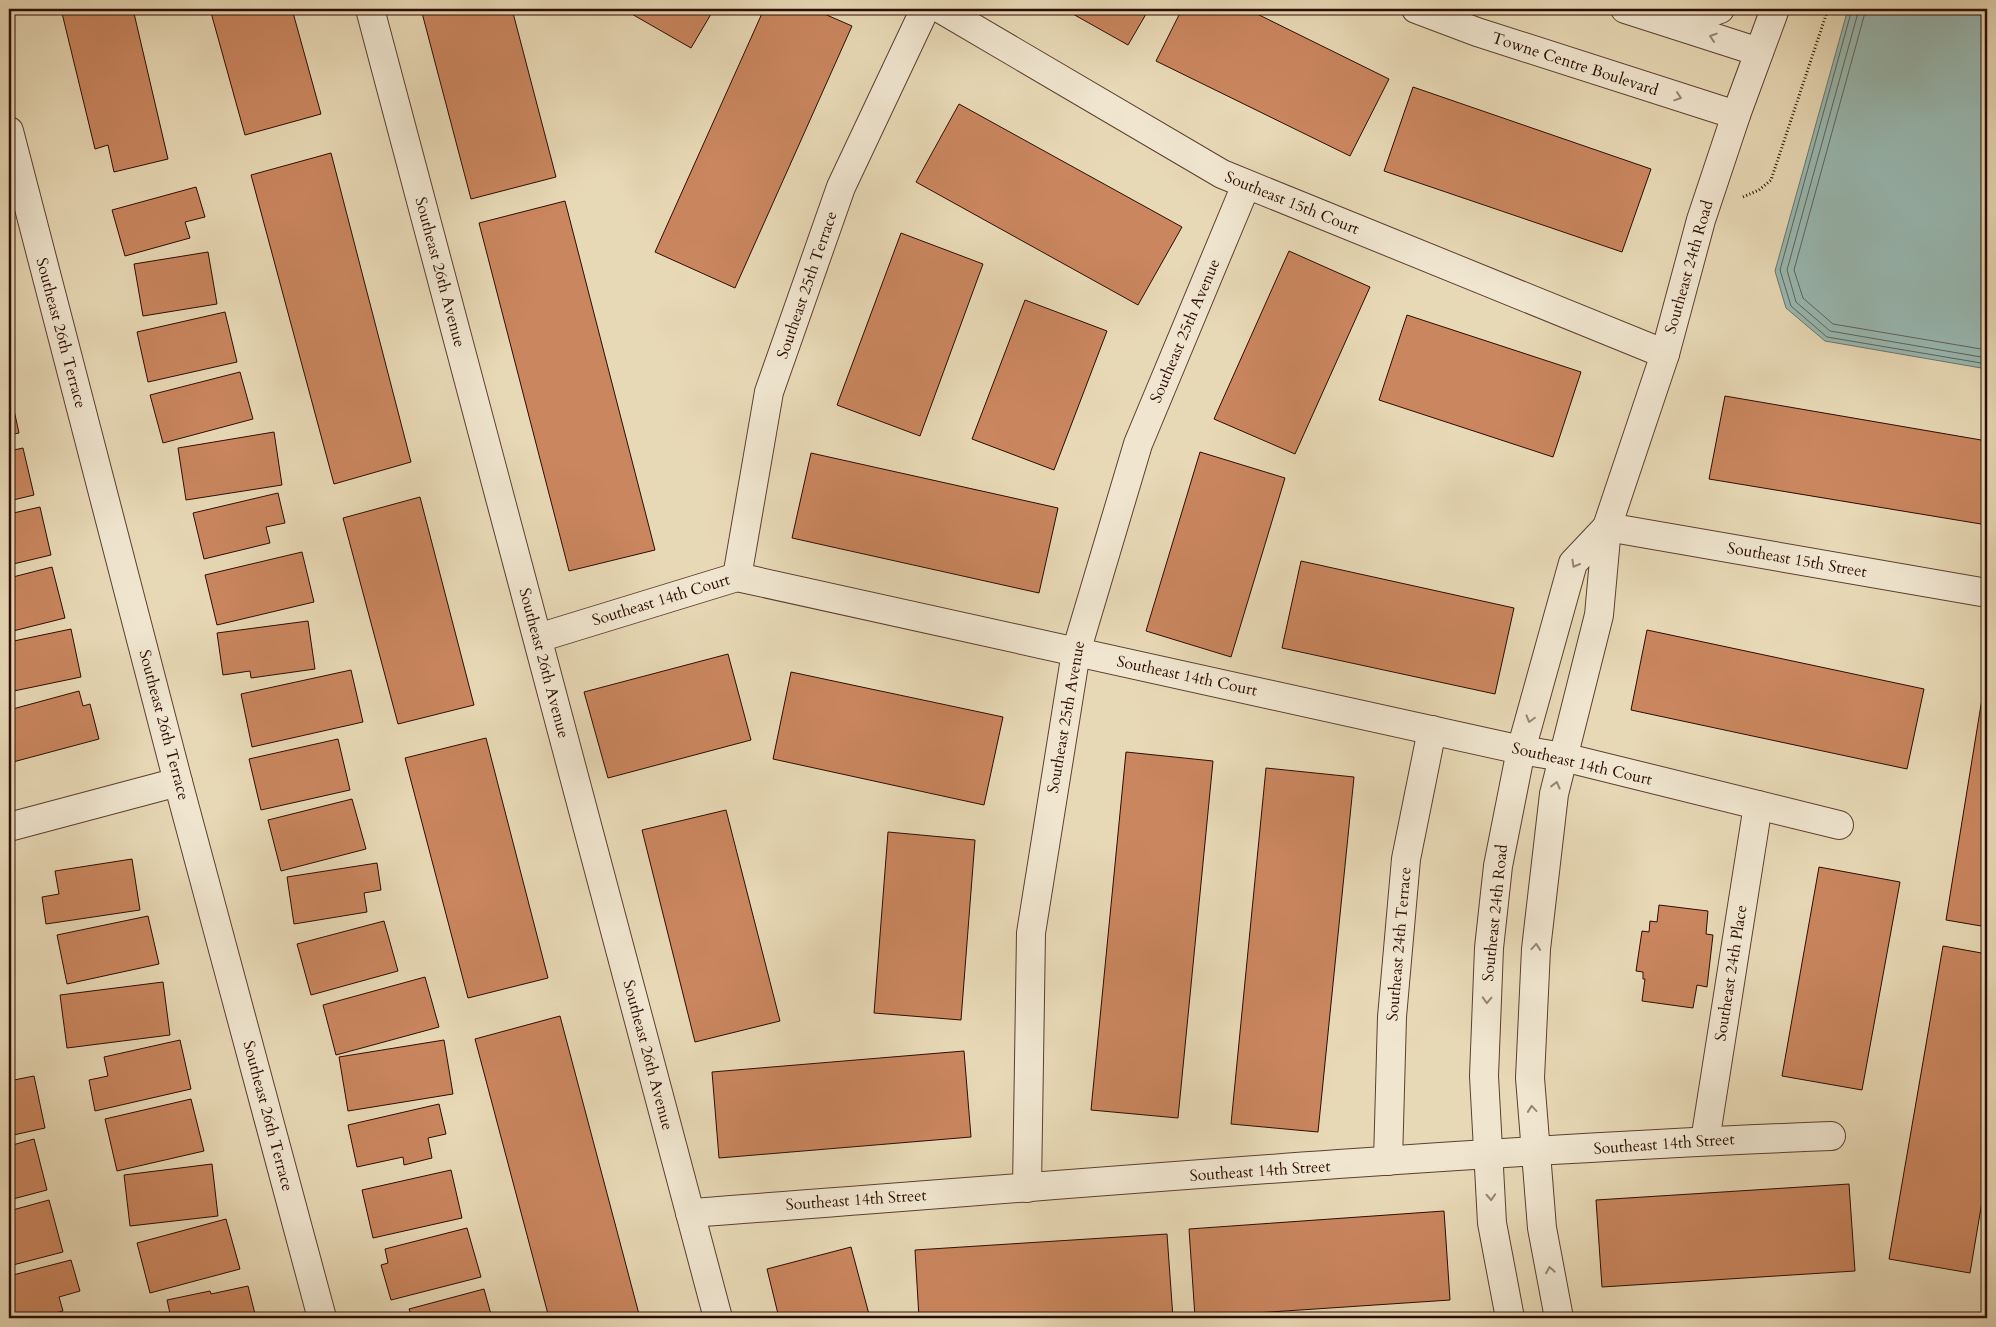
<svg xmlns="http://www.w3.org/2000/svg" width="1996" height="1327" font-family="Cardo,serif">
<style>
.water{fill:#98b9b2;stroke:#6d746c}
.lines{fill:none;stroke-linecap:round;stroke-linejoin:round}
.shore{stroke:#62625a;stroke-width:1}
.building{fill:#ca865f;stroke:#2c0c02}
.minor-casing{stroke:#5b3f2f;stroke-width:30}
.tertiary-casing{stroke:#5b3f2f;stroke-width:30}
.path{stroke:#2c0c02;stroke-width:3;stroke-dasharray:1 2.5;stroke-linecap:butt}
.minor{stroke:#f0e6d0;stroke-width:28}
.tertiary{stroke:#f0e6d0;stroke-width:28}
.oneway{stroke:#988473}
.labels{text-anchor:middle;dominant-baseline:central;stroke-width:4.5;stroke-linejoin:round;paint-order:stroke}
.street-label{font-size:16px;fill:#2c0c02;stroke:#f0e6d0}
</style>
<rect width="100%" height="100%" fill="#e8d9b6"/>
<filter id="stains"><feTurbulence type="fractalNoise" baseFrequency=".004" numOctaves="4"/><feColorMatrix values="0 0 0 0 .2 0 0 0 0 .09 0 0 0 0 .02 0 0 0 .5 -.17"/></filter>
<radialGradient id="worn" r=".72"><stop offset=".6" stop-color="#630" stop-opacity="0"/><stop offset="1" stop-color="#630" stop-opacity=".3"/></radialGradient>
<path class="water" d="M1848,9H1987V369L1825,341L1786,308L1775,271Z"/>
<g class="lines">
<g class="shore">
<path d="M1852,9L1780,270L1791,306L1827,337L1987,364"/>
<path d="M1859,9L1787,270L1796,302L1830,331L1987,358"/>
<path d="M1866,9L1794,270L1803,298L1833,324L1987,350"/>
</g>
</g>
<g class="building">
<path d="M61,9H133L168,159L114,172L108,145L95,149Z"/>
<path d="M210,9H292L321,114L245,135Z"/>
<path d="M421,9H512L556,177L471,199Z"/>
<path d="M623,9H714L691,48Z"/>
<path d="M764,9H813L852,26L735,288L655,252Z"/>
<path d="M1064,9H1149L1128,45Z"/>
<path d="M1182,9H1247L1389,79L1350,156L1156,61Z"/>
<path d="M1413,87L1651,169L1622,252L1384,171Z"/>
<path d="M959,104L1182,227L1138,305L916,182Z"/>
<path d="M331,153L411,462L334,484L251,175Z"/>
<path d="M196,187L205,217L185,222L190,238L125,256L112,210Z"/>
<path d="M565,201L655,550L569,571L479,223Z"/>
<path d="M901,233L983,264L920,436L837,405Z"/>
<path d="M1289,251L1370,287L1295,454L1214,419Z"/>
<path d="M208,252L217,304L143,316L134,264Z"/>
<path d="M1025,300L1107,331L1054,470L972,439Z"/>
<path d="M225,312L237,362L148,382L137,332Z"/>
<path d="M1407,315L1581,372L1553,457L1379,400Z"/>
<path d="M240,372L253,419L163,443L150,395Z"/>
<path d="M9,387L19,433L9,435Z"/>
<path d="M1725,396L1987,441V525L1709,479Z"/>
<path d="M274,432L282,485L186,500L178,448Z"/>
<path d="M23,448L34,495L9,501V451Z"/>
<path d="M1200,452L1285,478L1231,657L1146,631Z"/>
<path d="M811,453L1058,508L1039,593L792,538Z"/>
<path d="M278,493L285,523L266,527L270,543L204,559L193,513Z"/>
<path d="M420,497L474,705L398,724L343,518Z"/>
<path d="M40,507L51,555L9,565V514Z"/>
<path d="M302,552L314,602L217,625L205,575Z"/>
<path d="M1301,561L1514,608L1495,694L1282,648Z"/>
<path d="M52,567L65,618L9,632V578Z"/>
<path d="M308,621L315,669L251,678L250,671L223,675L217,633Z"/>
<path d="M71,629L81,677L9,692V642Z"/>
<path d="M1647,630L1924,689L1907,769L1631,710Z"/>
<path d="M728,654L751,740L608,778L584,692Z"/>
<path d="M1987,668V927L1946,920Z"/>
<path d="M351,670L363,722L252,747L241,694Z"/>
<path d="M791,672L1003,717L984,805L773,759Z"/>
<path d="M79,691L83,706L90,704L99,739L13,762L9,749V710Z"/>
<path d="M486,738L548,978L468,998L405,758Z"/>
<path d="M338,739L350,790L261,810L249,759Z"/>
<path d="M1126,752L1213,761L1178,1118L1091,1110Z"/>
<path d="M1266,768L1354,777L1318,1132L1231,1124Z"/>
<path d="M352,799L366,849L281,871L268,820Z"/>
<path d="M726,810L780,1021L695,1042L642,830Z"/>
<path d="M888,832L975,840L961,1020L874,1013Z"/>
<path d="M132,859L140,910L46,924L42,897L59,894L55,871Z"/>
<path d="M377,863L381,890L364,893L367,912L294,924L287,877Z"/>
<path d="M1819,867L1900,882L1862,1090L1782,1076Z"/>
<path d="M1659,905L1708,911L1706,934L1713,935L1707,987L1697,985L1693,1008L1642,1001L1645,979H1643V972L1636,971L1642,931L1649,932L1650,921L1657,922Z"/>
<path d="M148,916L159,964L67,984L57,935Z"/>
<path d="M384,921L398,971L311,995L297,944Z"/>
<path d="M1943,946L1987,954V1172L1970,1273L1889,1259Z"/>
<path d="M425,977L439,1027L336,1055L323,1005Z"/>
<path d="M163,982L170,1035L67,1048L60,995Z"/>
<path d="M560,1016L640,1318H549L475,1039Z"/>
<path d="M180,1040L191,1089L95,1111L89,1080L108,1076L104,1057Z"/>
<path d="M444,1040L453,1094L348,1111L339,1057Z"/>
<path d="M9,1045L14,1069L9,1070Z"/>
<path d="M964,1051L971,1137L719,1158L712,1072Z"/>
<path d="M34,1076L45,1128L9,1136V1081Z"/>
<path d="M191,1099L204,1151L117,1171L105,1119Z"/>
<path d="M439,1104L446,1134L428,1138L432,1158L404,1165L403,1157L357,1167L348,1125Z"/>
<path d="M34,1139L47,1190L9,1200V1146Z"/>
<path d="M212,1164L218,1216L130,1226L124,1175Z"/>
<path d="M451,1170L462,1218L373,1238L362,1190Z"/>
<path d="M1849,1184L1855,1271L1602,1287L1596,1200Z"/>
<path d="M49,1200L63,1252L9,1266V1211Z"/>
<path d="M1444,1211L1450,1300L1195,1317L1189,1229Z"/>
<path d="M226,1219L240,1269L150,1293L137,1243Z"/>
<path d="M467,1228L481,1277L391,1300L381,1265L388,1263L385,1249Z"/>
<path d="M1167,1234L1173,1318H919L915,1250Z"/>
<path d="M851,1247L870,1318H779L767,1269Z"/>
<path d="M71,1260L80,1291L59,1297L63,1311L36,1318H9V1276Z"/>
<path d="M248,1286L256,1318H171L167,1300L210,1291L211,1294Z"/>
<path d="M484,1289L492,1318H412L409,1309Z"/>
</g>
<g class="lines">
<defs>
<g id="minor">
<path d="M370,9L718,1318"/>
<path d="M941,9L1222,174L1665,354"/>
<path d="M1676,25L1720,9"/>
<path d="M9,131L178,782L322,1318"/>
<path d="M1607,527L1987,593"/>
<path d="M737,577L769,392L841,187L925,9"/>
<path d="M538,638L737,577L1521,750L1563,757L1839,825"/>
<path d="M9,827L178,782"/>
<path d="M1705,1141L1758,805"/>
<path d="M1388,1161L1392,1017L1406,859L1432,730"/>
<path d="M1027,1188L1031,933L1076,652L1138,444L1246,185"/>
<path d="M690,1213C1070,1185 1450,1151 1831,1136"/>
<path d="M1510,1318L1492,1223L1484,1076L1489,948L1498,866L1521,750L1573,563L1607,527"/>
<path d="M1559,1318L1542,1228L1530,1078L1536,949L1554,794L1599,615L1607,527L1665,354L1701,220L1736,115L1775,9"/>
</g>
<g id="tertiary">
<path d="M1416,9L1477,32L1736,115"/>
<path d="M1625,9L1759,52"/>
</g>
</defs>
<use href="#minor" class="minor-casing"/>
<use href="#tertiary" class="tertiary-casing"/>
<path class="path" d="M1743,197L1759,190L1771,180L1828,9"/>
<use href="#minor" class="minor"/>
<use href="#tertiary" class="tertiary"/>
</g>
<defs><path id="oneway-chevron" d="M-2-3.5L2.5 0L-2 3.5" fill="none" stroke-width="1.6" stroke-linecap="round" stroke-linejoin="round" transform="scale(1.25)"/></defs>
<g class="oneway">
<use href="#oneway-chevron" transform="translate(1713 37) rotate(-162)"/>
<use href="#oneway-chevron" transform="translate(1678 97) rotate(18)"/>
<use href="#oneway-chevron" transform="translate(1575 564) rotate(120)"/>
<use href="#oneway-chevron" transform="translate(1530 719) rotate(106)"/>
<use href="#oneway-chevron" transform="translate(1556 785) rotate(-76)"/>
<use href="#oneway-chevron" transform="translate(1536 947) rotate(-85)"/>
<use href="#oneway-chevron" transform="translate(1487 1000) rotate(92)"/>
<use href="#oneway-chevron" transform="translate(1532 1109) rotate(-95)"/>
<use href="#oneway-chevron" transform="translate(1491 1197) rotate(87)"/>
<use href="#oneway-chevron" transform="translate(1550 1270) rotate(-100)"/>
</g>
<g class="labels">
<g class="street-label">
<text transform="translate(1575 64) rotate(18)">Towne Centre Boulevard</text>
<text transform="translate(1292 203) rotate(22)">Southeast 15th Court</text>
<text transform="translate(1689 267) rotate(-74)">Southeast 24th Road</text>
<text transform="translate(440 272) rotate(75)">Southeast 26th Avenue</text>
<text transform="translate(807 285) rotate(-71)">Southeast 25th Terrace</text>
<text transform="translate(1185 331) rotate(-67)">Southeast 25th Avenue</text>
<text transform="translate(61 333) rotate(75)">Southeast 26th Terrace</text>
<text transform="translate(1797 560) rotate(10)">Southeast 15th Street</text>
<text transform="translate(661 600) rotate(-17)">Southeast 14th Court</text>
<text transform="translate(544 663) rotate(75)">Southeast 26th Avenue</text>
<text transform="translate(1187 676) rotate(12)">Southeast 14th Court</text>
<text transform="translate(1066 717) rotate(-80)">Southeast 25th Avenue</text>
<text transform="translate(164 725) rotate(75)">Southeast 26th Terrace</text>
<text transform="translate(1582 764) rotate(13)">Southeast 14th Court</text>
<text transform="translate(1495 913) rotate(-84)">Southeast 24th Road</text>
<text transform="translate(1399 944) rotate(-85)">Southeast 24th Terrace</text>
<text transform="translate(1731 973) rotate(-81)">Southeast 24th Place</text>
<text transform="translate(648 1055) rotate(75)">Southeast 26th Avenue</text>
<text transform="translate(268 1116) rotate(75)">Southeast 26th Terrace</text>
<text transform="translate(1664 1144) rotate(-4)">Southeast 14th Street</text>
<text transform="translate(1260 1171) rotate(-4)">Southeast 14th Street</text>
<text transform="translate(856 1200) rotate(-4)">Southeast 14th Street</text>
</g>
</g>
<rect width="1996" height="1327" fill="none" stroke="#e8d9b6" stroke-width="30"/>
<rect x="10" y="10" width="1976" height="1307" fill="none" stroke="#2c0c02" stroke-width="2.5"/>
<rect x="15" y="15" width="1966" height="1297" fill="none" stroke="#2c0c02"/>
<rect width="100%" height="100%" filter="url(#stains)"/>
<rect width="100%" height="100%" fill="url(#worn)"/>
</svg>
